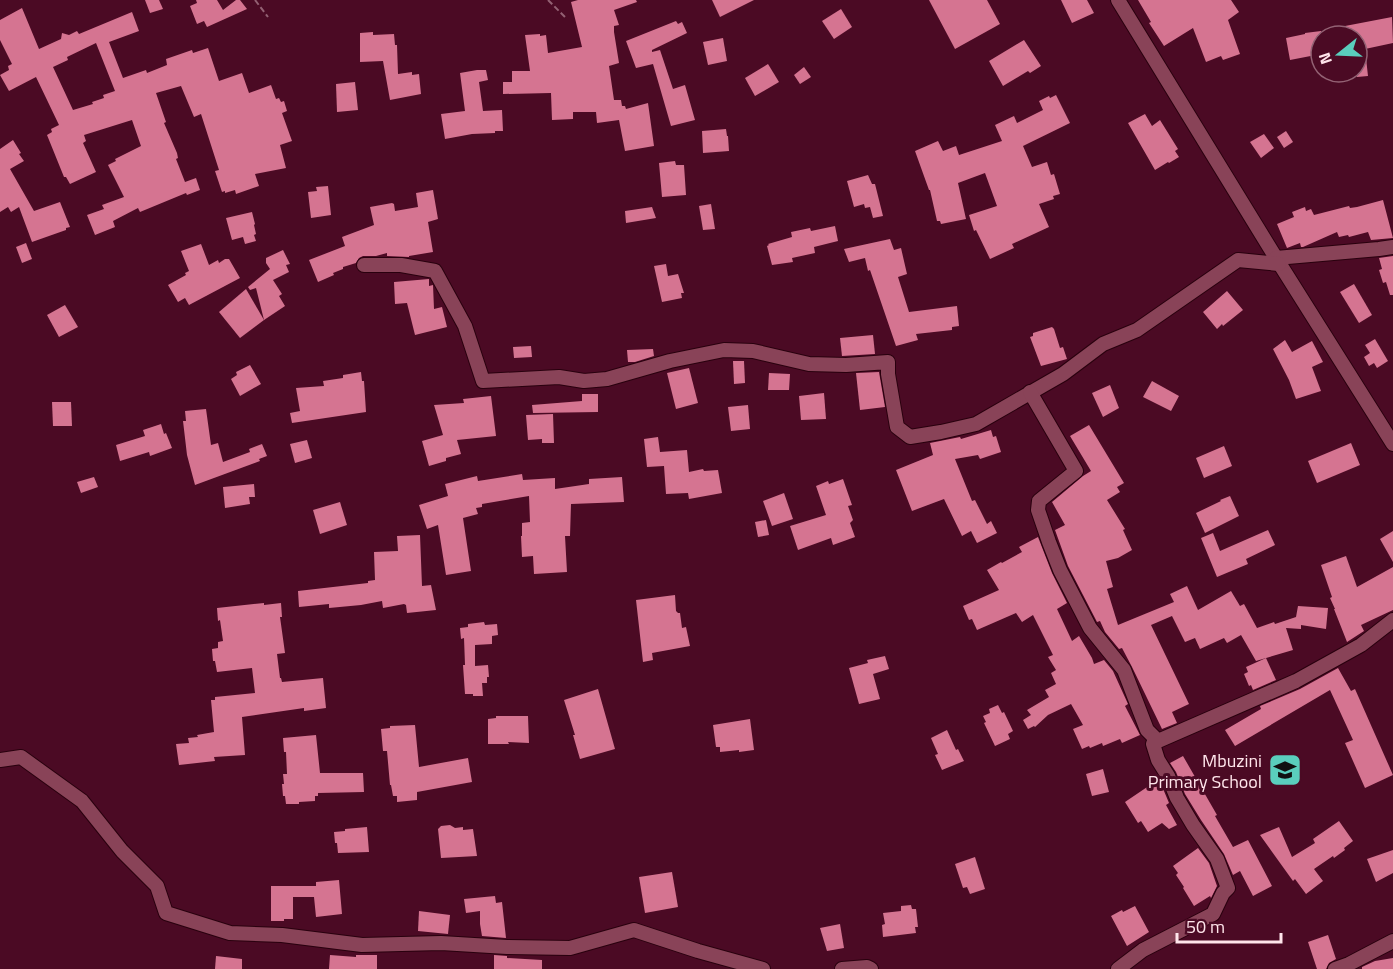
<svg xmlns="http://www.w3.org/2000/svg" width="1393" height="969" font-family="'Titillium Web',sans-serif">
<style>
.building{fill:#d57491;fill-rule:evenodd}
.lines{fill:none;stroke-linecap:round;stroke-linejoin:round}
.minor-casing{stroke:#29000e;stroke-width:16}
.path{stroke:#936173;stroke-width:2;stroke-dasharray:6 3;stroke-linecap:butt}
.minor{stroke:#894358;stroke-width:14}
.labels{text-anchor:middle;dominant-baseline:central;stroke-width:6;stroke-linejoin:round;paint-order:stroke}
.poi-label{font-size:18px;fill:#ffe5eb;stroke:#4b0a24;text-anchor:end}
</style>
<rect width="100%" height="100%" fill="#4b0a24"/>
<g class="building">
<path d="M145,0H159L163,9L150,13Z"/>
<path d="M196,0H217L223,10L236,0H240L247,9L207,27L204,21L197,24L190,6L197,3Z"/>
<path d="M578,0H636L637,2L614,10L619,25L614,26V32L619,63L609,66L614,100H621L622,106H625L626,109L648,103L654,146L625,151L619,120L597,123L596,112H573V119L552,120L551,93L503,94V82H512V71H530L525,35L540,34V36L546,35L548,53L582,47L571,2Z"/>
<path d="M712,0H754L720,17Z"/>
<path d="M929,0H987L1000,24L955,49Z"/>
<path d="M1061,0H1087L1094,13L1072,23Z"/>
<path d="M1138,0H1231L1239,12L1228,20L1240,54L1223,60L1221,56L1206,62L1193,28L1164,46L1149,23L1151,22Z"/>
<path d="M22,8L39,49L61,39L62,33L69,35L77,31L79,34L132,12L139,31L109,42L123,78L146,70L147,73L167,65L166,59L192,50L193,53L208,48L219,81L242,73L249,93L271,85L276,99L279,98L281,102L284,101L287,111L282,113L292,141L280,145L286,168L255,174L259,186L236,194L235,190L225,193V191L222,192L215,171L219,170L201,114L194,117L181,86L156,93L166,122L164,123L177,153L178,158L176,159L185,182L196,178L200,190L187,195L186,193L140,212L138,208L113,221L115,227L95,235L87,215L104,209L102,205L124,197L108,165L116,161L115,159L141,146L132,120L84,135L86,141L83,143L96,172L70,184L66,177H64L47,135L52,132L51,129L59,125L36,77L9,91L0,75L9,70L8,66L12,64L0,40V20ZM96,43L115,91L103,95L104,98L92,102L93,104L73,110L53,67L68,60L67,57Z"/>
<path d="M841,9L852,27L834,39L822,21Z"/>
<path d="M1392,17L1393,43L1365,49L1368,76L1357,77V36H1346L1345,26Z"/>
<path d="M676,21L678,24L682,22L687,33L652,50V52L660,50L673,89L685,85L695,120L671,126L653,64L636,68L626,41Z"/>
<path d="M1321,31V54L1290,60L1286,38L1305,34V33Z"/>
<path d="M373,32V35L394,34L395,45H397L398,74L412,72V75L419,74L421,94L390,100L383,61L360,62V33Z"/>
<path d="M723,38L727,61L708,65L703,42Z"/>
<path d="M1024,40L1041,66L1030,73L1028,71L1003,86L989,61Z"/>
<path d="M768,64L779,82L755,96L745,78Z"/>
<path d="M804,67L811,77L800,84L794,75Z"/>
<path d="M477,70H486L488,80L479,82L483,111L502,110L503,131H495V133L472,134L445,139L441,114L465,111L460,73Z"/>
<path d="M355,82L358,110L337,112L336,84Z"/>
<path d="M1056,95L1070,123L1023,146L1032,167L1047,162L1051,175L1054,174L1060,194L1053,196L1054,199L1039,204L1049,227L1012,244L1014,248L990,259L976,230L974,231L969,215L997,206L985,173L958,183L966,219L941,224L940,221H937L930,190H929L915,151L938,141L943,151L956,146L959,155L1002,141L995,125L1014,116L1017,123L1043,110L1039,101L1049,96L1050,98Z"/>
<path d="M1145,114L1152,126L1160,120L1178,149L1175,151L1179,157L1169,163L1168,162L1155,170L1128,123Z"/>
<path d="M726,129L727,136H728L729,151L703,153L702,131Z"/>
<path d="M1286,131L1293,142L1284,148L1277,137Z"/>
<path d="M1264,134L1274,148L1261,158L1250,142Z"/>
<path d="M13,140L21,153L19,154L24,161L10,169L34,211L60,202L70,227L66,228V230L32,242L19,207L11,212L8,207L0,212V149Z"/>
<path d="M675,161L676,165H684L686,195L662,197L659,163Z"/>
<path d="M868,175L872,184H875L883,216L873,218L870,207L865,208L864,204L854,207L847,181Z"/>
<path d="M328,186L331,215L311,218L308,192L317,191L316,187Z"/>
<path d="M433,190L438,219L428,222L433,252L409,256V257L387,256V253L376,256H363L359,258L356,263L343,267V269L333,273L334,275L318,282L309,260L345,246L342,237L374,225L370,207L392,203L394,204L395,211L418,207L416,193Z"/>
<path d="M1383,200L1393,238L1371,240L1368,232L1349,237L1348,235L1339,237L1337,232L1303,247H1301L1300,243L1287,248L1277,224L1294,217L1292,212L1305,207L1306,211L1311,209L1314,215L1349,206L1350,208L1357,207Z"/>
<path d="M711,204L715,229L703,230L699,206Z"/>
<path d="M652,207L656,218L626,223L625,211Z"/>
<path d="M252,212L255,224L254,225L256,234L254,235L256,241L245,244L243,237L232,240L226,218Z"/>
<path d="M835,226L838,241L814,247L815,253L792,258L793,262L772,265L767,246L769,245L768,244L792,237L791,232L810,228L811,231Z"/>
<path d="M890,239L894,250L901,248L907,274L898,277L909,312L957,306L959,326L952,327V330L916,334L918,340L896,346L870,270L868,271L865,258L849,262L844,249Z"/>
<path d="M26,243L32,259L22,263L16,247Z"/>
<path d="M201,244L209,265L218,260L219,263L225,259H229L240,278L189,305L185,298L178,302L168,285L186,275L185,273L189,271L181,251Z"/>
<path d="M283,250L290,264L286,265L289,272L273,280L282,294L279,296L285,306L264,320L256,288L250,290L248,287L270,269L266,263V258Z"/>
<path d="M1393,256V295H1390L1386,282L1383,283L1379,270L1382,269L1379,258Z"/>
<path d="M666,264L668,276L678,274L684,293H681L682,298L662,302L654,266Z"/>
<path d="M429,279V286L433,285L434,309L442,307L447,327L415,335L407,303L395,304L394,282Z"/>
<path d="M1354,284L1372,315L1359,323L1340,292Z"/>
<path d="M246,289L264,320L240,338L219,312Z"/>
<path d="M1227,291L1243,310L1223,326L1222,324L1217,329L1203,312Z"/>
<path d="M65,305L78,327L59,337L47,315Z"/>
<path d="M1052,327L1054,329L1060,348L1063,347L1067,359L1041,366L1030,337L1033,336V333Z"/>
<path d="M873,335L875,354L842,356L840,338Z"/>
<path d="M1375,339L1388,361L1377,368L1374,363L1369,366L1364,357L1370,353L1365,345Z"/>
<path d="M1285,340L1292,352L1312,341L1323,362L1312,367L1321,391L1296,399L1289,380L1273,349Z"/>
<path d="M531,346L532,357L514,358L513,347Z"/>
<path d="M653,349L654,356L635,362H628L627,350Z"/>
<path d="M733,361H744L745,383L734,384Z"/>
<path d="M250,365L261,384L240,396L231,379L237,375L236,372Z"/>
<path d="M689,368L698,403L676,409L667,373Z"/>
<path d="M361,372L362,381H364L366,412L292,423L290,413L300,411L296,388L324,386L323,381L343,378V375Z"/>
<path d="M879,372L885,407L860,410L856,373Z"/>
<path d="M769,373L790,374L789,390H768Z"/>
<path d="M1152,381L1179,396L1171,411L1143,397Z"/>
<path d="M1110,385L1119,408L1103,417L1092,393Z"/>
<path d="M824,393L826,419L801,420L799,396Z"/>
<path d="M582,394H598V412L533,413L532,405L582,401Z"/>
<path d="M491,396L496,436L457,440L461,454L446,458V461L429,466L422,441L443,435L434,405L464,403L463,399Z"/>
<path d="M52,402H71L72,426H53Z"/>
<path d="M748,405L750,429L731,431L728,407Z"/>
<path d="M206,409L211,445L218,443L223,462L250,452L249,449L262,444L267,456L259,459L260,461L195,485L187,455L183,421H186L185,411Z"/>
<path d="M553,414L554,443H542V439L528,440L526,415Z"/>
<path d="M161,424L164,434L166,433L172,448L150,456L149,452L120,461L116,445L145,436L143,430Z"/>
<path d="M1089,425L1124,483L1117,487L1120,492L1107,500L1125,529L1123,530L1132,550L1118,558L1106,561L1113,587L1107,589L1118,625L1174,602L1170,594L1187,586L1198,610L1231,591L1240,606L1244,604L1257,628L1274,622L1275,624L1296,617L1298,606L1328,608L1326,629L1301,625V629L1286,628L1293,650L1256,661L1241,635L1227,643L1224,638L1200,649L1195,638L1185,642L1172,616L1151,625L1189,704L1172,712L1177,723L1162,729L1132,667L1122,648L1119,649L1105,632L1100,621L1097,622L1068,566L1055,530L1065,525L1052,502L1083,476L1091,471L1070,436Z"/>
<path d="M991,430L993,437L996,436L1001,452L980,459L978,455L955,459L972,501L975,500L987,524L991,521L997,533L977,543L971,531L962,536L944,499L912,511L896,470L933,455L930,443L960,437L961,439Z"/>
<path d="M658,437L660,452L687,450L689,472L703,469L704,471L718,470L722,493L689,499L688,493L666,494L664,466L647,467L644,439Z"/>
<path d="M307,440L312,458L295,463L290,444Z"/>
<path d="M1351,443L1360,465L1317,483L1308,461Z"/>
<path d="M1224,446L1232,466L1204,478L1196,458Z"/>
<path d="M522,474L523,480L555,478V489L589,484V479L622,477L624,502L571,504L570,536H565L567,572L534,574L533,556L522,557L521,536H522V523L530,522L529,496L482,504V507L476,508L478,514L463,518L471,571L446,575L438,525L427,529L419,505L448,496L445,484L477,476L478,481Z"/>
<path d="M94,477L98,487L81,493L77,482Z"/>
<path d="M843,479L852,505L848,506L853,520L850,523L855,537L833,545L831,538L798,550L790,526L826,515L816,486L828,481L829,484Z"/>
<path d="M254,484L255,497H249L250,504L225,508L223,487Z"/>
<path d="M784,493L793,519L772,526L763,501Z"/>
<path d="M1230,496L1239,516L1205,533L1196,513L1221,501L1220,500Z"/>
<path d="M340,502L347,525L320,534L313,510Z"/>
<path d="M766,520L769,535L758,537L755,522Z"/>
<path d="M1268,530L1275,545L1246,559L1248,564L1217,577L1201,538L1213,533L1220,551Z"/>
<path d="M1393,531V562L1380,539Z"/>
<path d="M420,535L422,586L431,585L436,610L407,613L406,605L404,604L383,608L382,601L361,605L329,608V604L299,607L298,591L368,583V581L375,580L374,552L398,551L397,536Z"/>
<path d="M1038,537L1052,573L1067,603L1057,609L1072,641L1079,636L1092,658L1094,664L1104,660L1113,671L1128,704L1125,706L1140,735L1122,743L1120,739L1103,746L1102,743L1090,748L1089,746L1082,749L1073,729L1083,725L1071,704L1048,715L1035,727L1034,726L1028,729L1023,720L1031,715L1027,710L1049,697L1045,690L1056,684L1051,673L1056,670L1048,657L1053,655L1033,615L1022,622L1016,613L977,630L972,619L969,620L963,606L999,590L987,570L1001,562L1002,563L1022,552L1019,547Z"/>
<path d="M1346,556L1357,587L1393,567V610L1361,625L1364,631L1347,642L1334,609H1335L1330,598L1332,597L1321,565Z"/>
<path d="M675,595L676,611L678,613H680L682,628L686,627L690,646L652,653L653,660L643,662L636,600Z"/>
<path d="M264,603V605L281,603L282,617H280L285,653L277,654L280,678H281L282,682L323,678L326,708L304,711V708L242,717L245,755L214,757L215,761L179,765L176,744L189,743L188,738L198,737L197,735L214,732L211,700H215V697L255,693L252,668L217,672L215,661H213L212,649L218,648V642L223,641L220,620L218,621L217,608Z"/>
<path d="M484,622L485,625L497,624L498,635L492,636V644L475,645V666L488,665L489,677H487V683H482L483,696H473V694H465L463,665H465L464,638L461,639L460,628L468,627V624Z"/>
<path d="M885,656L889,669L873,674L880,699L859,704L849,668L868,663L867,660Z"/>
<path d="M1266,658L1276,680L1253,690L1251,685L1249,686L1244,674L1248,672L1246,667Z"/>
<path d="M1338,668L1351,691L1355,689L1393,775L1365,788L1345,743L1353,740L1330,690L1235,746L1225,730L1261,709L1260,706L1300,689Z"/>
<path d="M598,689L615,749L580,759L573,735H575L564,700Z"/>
<path d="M998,705L1002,713L1004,712L1013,731L1008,734L1010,739L995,746L984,723L986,722L983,716L990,713L989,709Z"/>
<path d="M496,716H528L529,743L508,742L509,744H488V719L496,718Z"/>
<path d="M750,719L754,750L739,752V750L720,752V747H716L713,725Z"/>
<path d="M415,725L419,767L468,758L472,782L417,792V800L397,802V796H393L391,785H390L387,751H383L381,729L390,728V726Z"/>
<path d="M947,730L956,750L958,749L964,761L942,770L935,755L938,754L931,738Z"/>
<path d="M316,735L320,773H363L364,792L318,793V796H315V801L299,802V804H286L285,796H283L282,784H284L283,774H287L286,752H284L283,738Z"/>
<path d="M1183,756L1217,815L1215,816L1233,847L1248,840L1272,886L1253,896L1240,871L1233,875L1224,854L1201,820L1185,794L1176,772L1170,763Z"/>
<path d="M1103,769L1109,792L1092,796L1086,774Z"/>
<path d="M1159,779L1169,803L1166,805L1177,825L1169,829L1162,823L1148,832L1141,821L1138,823L1125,802Z"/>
<path d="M1339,821L1353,841L1344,848L1345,850L1334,858L1333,856L1314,869L1323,881L1306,894L1295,879L1293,881L1260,835L1279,827L1292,857L1315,843L1313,839Z"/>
<path d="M450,825L455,828L463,827V830L473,829L477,856L441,858L438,829L441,826Z"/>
<path d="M367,827L369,852L338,853L337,843H335L334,832L345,831V829Z"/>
<path d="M1198,848L1209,863L1217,886L1211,898L1210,896L1194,906L1183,888L1184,887L1176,875L1178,873L1173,866Z"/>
<path d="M1393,850V873L1376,882L1367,859Z"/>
<path d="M975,857L985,889L970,894L967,887L963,888L955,864Z"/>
<path d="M672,872L678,907L645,913L639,877Z"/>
<path d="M339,880L342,914L316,917L314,897H293V919H284V921H271V886H316V882Z"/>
<path d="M495,896L496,903L502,902L506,938L482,936L480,924V911L466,913L464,899Z"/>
<path d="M911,905L912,909H916L918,927H915L916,933L883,937L882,925L885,924L883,913L901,911V906Z"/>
<path d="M1135,906L1149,932L1127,946L1111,916L1122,910L1123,912Z"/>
<path d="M419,911L450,915L448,934L418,931Z"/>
<path d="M840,924L844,948L827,951L820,928Z"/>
<path d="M1328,935L1336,959L1329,963L1326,969H1317L1308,942Z"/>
<path d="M330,955L356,957V955H377V969H329Z"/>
<path d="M494,955L507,956V958L542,960V969H494Z"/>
<path d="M216,956L242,959V969H215Z"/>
<path d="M1393,958V969H1362V967L1375,961Z"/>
</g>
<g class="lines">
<defs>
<g id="minor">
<path d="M1118,0L1276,258L1393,444"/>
<path d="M1276,258L1379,249L1393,247"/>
<path d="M364,265H401L435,271L465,326L483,381L559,377L584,381L607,379L670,361L724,350L753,351L809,364L846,365L888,362V374L897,427L910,437L941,432L976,424L1063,374L1103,344L1137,330L1238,260L1279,264"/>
<path d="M1030,392L1076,471L1039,501L1038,510L1049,542L1060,570L1090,628L1124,670L1147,730L1158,741L1296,681L1361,645L1393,620"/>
<path d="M0,760L21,757L82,801L122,851L157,886L166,913L230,933L282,935L362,945L441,943L507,947L570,948L634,930L698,951L763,969"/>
<path d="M842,969L867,967L871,969"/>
<path d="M1118,969L1143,950L1213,914L1223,893L1228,888L1217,859L1193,825L1177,798L1168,776L1158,760L1153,744L1155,739"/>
<path d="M1335,969L1349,964L1393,941"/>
</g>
</defs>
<use href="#minor" class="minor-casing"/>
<g class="path">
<path d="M255,0L268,17"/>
<path d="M548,0L565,17"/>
</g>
<use href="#minor" class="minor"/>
</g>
<defs>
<symbol id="school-square" viewBox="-11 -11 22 22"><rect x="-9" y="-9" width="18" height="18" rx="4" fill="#5acebd" stroke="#4b0a24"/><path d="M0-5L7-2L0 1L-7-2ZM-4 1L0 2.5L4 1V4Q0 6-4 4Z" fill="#111"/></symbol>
</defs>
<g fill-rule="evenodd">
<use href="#school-square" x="1266" y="751" width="38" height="38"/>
</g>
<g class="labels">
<g class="poi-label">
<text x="1262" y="760">Mbuzini<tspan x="1262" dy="21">Primary School</tspan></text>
</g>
</g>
<g transform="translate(1339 54) rotate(252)"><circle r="28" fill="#4b0a24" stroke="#936274" stroke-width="1.5"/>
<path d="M0-4.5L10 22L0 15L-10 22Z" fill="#5acebd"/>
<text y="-9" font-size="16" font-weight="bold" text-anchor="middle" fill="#ffe5eb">N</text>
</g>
<path d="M1177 933v9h104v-9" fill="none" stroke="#ffe5eb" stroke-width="3"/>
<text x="1186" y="933" font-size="18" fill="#ffe5eb" stroke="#4b0a24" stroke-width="4.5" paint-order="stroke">50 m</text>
</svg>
